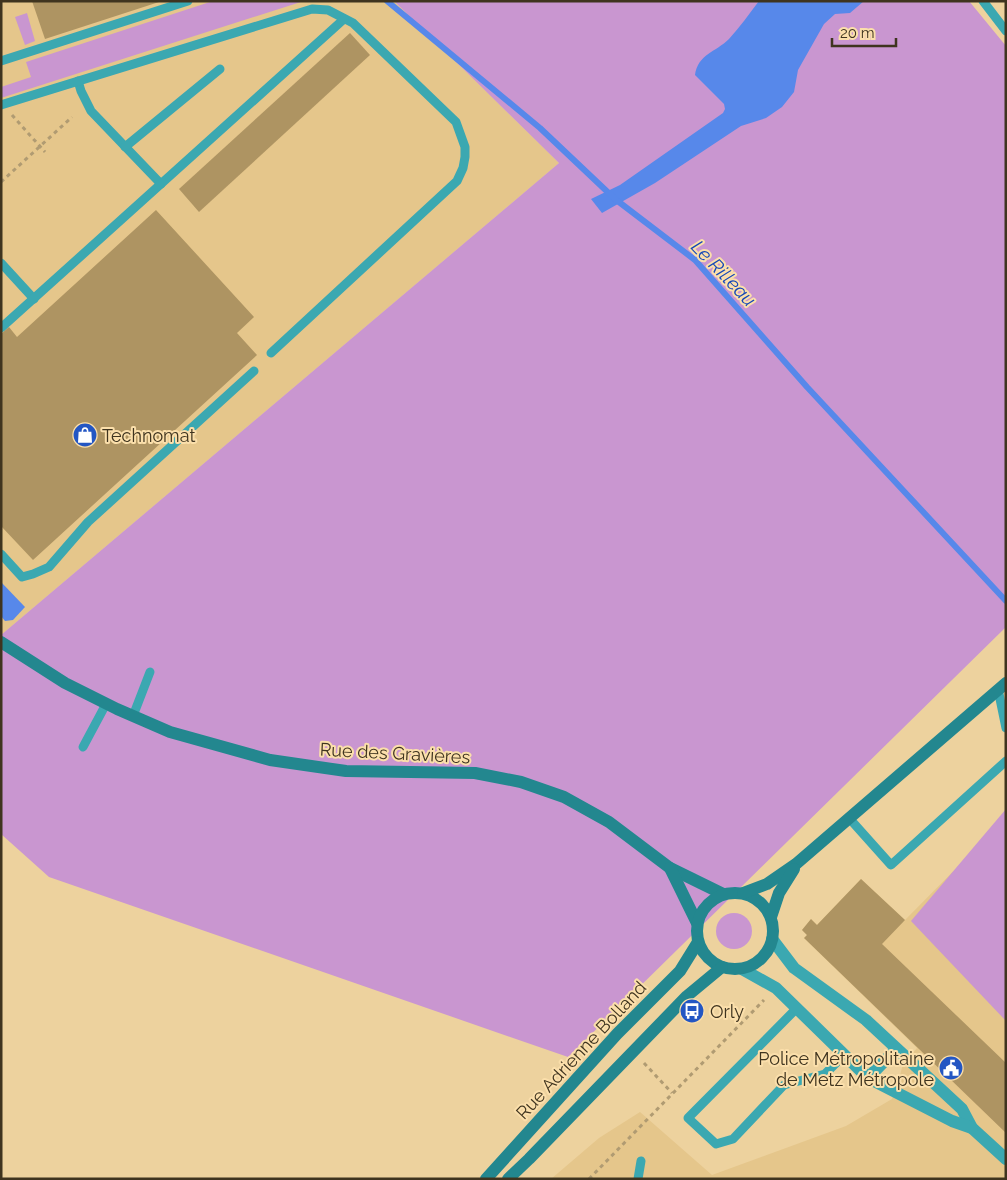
<svg xmlns="http://www.w3.org/2000/svg" width="1007" height="1180" font-family="Raleway,sans-serif">
<style>
.built{fill:#e5c68b}
.green{fill:#c996d0}
.water{fill:#5788ea}
.lines{fill:none;stroke-linecap:round;stroke-linejoin:round}
.stream{stroke:#5788ea;stroke-width:6}
.building{fill:#ae9462}
.path{stroke:#b09b72;stroke-width:3;stroke-dasharray:4 4;stroke-linecap:butt}
.lane{stroke:#3ba8b1;stroke-width:9}
.street{stroke:#3ba8b1;stroke-width:12}
.secondary{stroke:#23878f;stroke-width:12}
.labels{text-anchor:middle;dominant-baseline:central;stroke-width:4;stroke-linejoin:round;paint-order:stroke}
.poi-label{font-size:18px;fill:#3f341f;stroke:#fbdfab;text-anchor:start}
.street-label{font-size:18px;fill:#3f341f;stroke:#fbdfab}
.water-label{font-size:19px;font-style:italic;fill:#1447b8;stroke:#fbdfab}
</style>
<rect width="100%" height="100%" fill="#edd29e"/>
<g class="built">
<path d="M1,1H394L559,163L1,635Z"/>
<path d="M1006,818V1179H551L599,1138L640,1112L712,1175L846,1126L892,1099L898,1083L903,1064L917,1048L804,938L807,935L802,930L811,919L817,925L861,879L905,920Z"/>
</g>
<g class="green">
<path d="M213,1H304L1,98V87L31,77L26,62Z"/>
<path d="M394,1H969L1006,46V627L568,1057L49,877L1,834V635L559,163Z"/>
<path d="M27,13L35,41L25,45L15,17Z"/>
<path d="M1006,809V1021L911,921Z"/>
<circle cx="734" cy="931" r="18"/>
</g>
<g class="water">
<path d="M759,1H864L850,13L835,14L824,24L798,70L794,92L782,107L766,118L741,126L655,183L602,213L591,199L620,185L723,113L725,109L724,104L695,75C698,54 716,52 729,39C740,27 749,14 759,1Z"/>
<path d="M1,582L25,607L13,620L5,621L1,616Z"/>
</g>
<g class="lines">
<path class="stream" d="M387,1L540,128L615,199L695,260L807,387L1006,601"/>
</g>
<g class="building">
<path d="M32,1H159V2L45,39Z"/>
<path d="M350,33L370,55L199,212L179,189Z"/>
<path d="M156,210L254,317L237,333L257,355L33,560L1,526V334L9,327L17,337Z"/>
<path d="M861,879L905,920L882,944L1006,1063V1133L804,938L807,935L802,930L811,919L817,925Z"/>
</g>
<g class="lines">
<g class="path">
<path d="M12,115L45,152"/>
<path d="M1,182L72,117"/>
<path d="M644,1063L672,1093"/>
<path d="M589,1179L764,1000"/>
</g>
<g class="lane">
<path d="M983,1L1006,31"/>
<path d="M1,61L188,1"/>
<path d="M78,81L81,91L91,111L161,184"/>
<path d="M1,105L312,9L328,10L353,23L456,122L465,147V157L463,168L457,181L271,353"/>
<path d="M125,147L220,69"/>
<path d="M1,263L34,299"/>
<path d="M1,328L344,19"/>
<path d="M1,554L22,577L33,574L49,567L88,522L254,371"/>
<path d="M998,689L1006,728"/>
<path d="M133,716L150,672"/>
<path d="M83,747L106,704"/>
<path d="M849,818L891,865L1006,761"/>
<path d="M796,1009L688,1118L716,1144L733,1139L784,1085L825,1074L844,1055"/>
<path d="M638,1179L641,1161"/>
</g>
<g class="street">
<path d="M772,939L794,968L866,1020L962,1109L972,1128L1006,1159"/>
<path d="M742,969L776,988L868,1078L952,1121L972,1128"/>
<path d="M868,1078L896,1049"/>
</g>
<g class="secondary">
<path d="M1,642L65,683L117,709L170,732L270,760L346,771L475,773L521,782L564,797L609,822L670,868L723,894"/>
<path d="M670,868L697,923"/>
<circle cx="735" cy="931" r="38"/>
<path d="M743,893L767,884L796,864L1006,683"/>
<path d="M771,917L779,893L794,869"/>
<path d="M486,1179L617,1034L680,971L698,942"/>
<path d="M508,1179L529,1159L687,996L722,967"/>
</g>
</g>
<defs>
<symbol id="shop-disc" viewBox="-11 -11 22 22"><circle r="9.5" fill="#2356c3" stroke="#fbdfab"/><path d="M-5-2.5h2.3a2.7 3.5 0 0 1 5.4 0H5L5.5 6h-11ZM-1.5-2.5h3a1.5 2.3 0 0 0-3 0Z" fill="#fff"/></symbol>
<symbol id="bus-disc" viewBox="-11 -11 22 22"><circle r="9.5" fill="#2356c3" stroke="#fbdfab"/><path d="M-5-6H5V4H4V6H2V4H-2V6H-4V4H-5ZM-3.5-4V0h7V-4ZM-3.5 1.2v1.5H-2V1.2ZM2 1.2v1.5H3.5V1.2Z" fill="#fff"/></symbol>
<symbol id="civic-disc" viewBox="-11 -11 22 22"><circle r="9.5" fill="#2356c3" stroke="#fbdfab"/><path d="M-.6-6.5H3V-4.5H.6V-3L4-1V1h2V6H-6V1h2V-1L-.6-3ZM-1.2 2.5V6h2.4V2.5Z" fill="#fff"/></symbol>
</defs>
<g fill-rule="evenodd">
<use href="#shop-disc" x="71" y="421" width="28" height="28"/>
<use href="#bus-disc" x="678" y="997" width="28" height="28"/>
<use href="#civic-disc" x="937" y="1054" width="28" height="28"/>
</g>
<g class="labels">
<g class="poi-label">
<text x="102" y="435">Technomat</text>
<text x="710" y="1011">Orly</text>
<text x="934" y="1058" text-anchor="end">Police Métropolitaine<tspan x="934" dy="21">de Metz Métropole</tspan></text>
</g>
<g class="street-label">
<text transform="translate(395 753) rotate(3)">Rue des Gravières</text>
<text transform="translate(581 1050) rotate(-47)">Rue Adrienne Bolland</text>
</g>
<g class="water-label">
<text transform="translate(724 273) rotate(46)">Le Rilleau</text>
</g>
</g>
<rect width="1007" height="1180" fill="none" stroke="#3f341f" stroke-width="5"/>
<path d="M832 38v8h64v-8" fill="none" stroke="#3f341f" stroke-width="2.5"/>
<text x="840" y="38" font-size="15" fill="#3f341f" stroke="#fbdfab" stroke-width="4" paint-order="stroke">20 m</text>
</svg>
